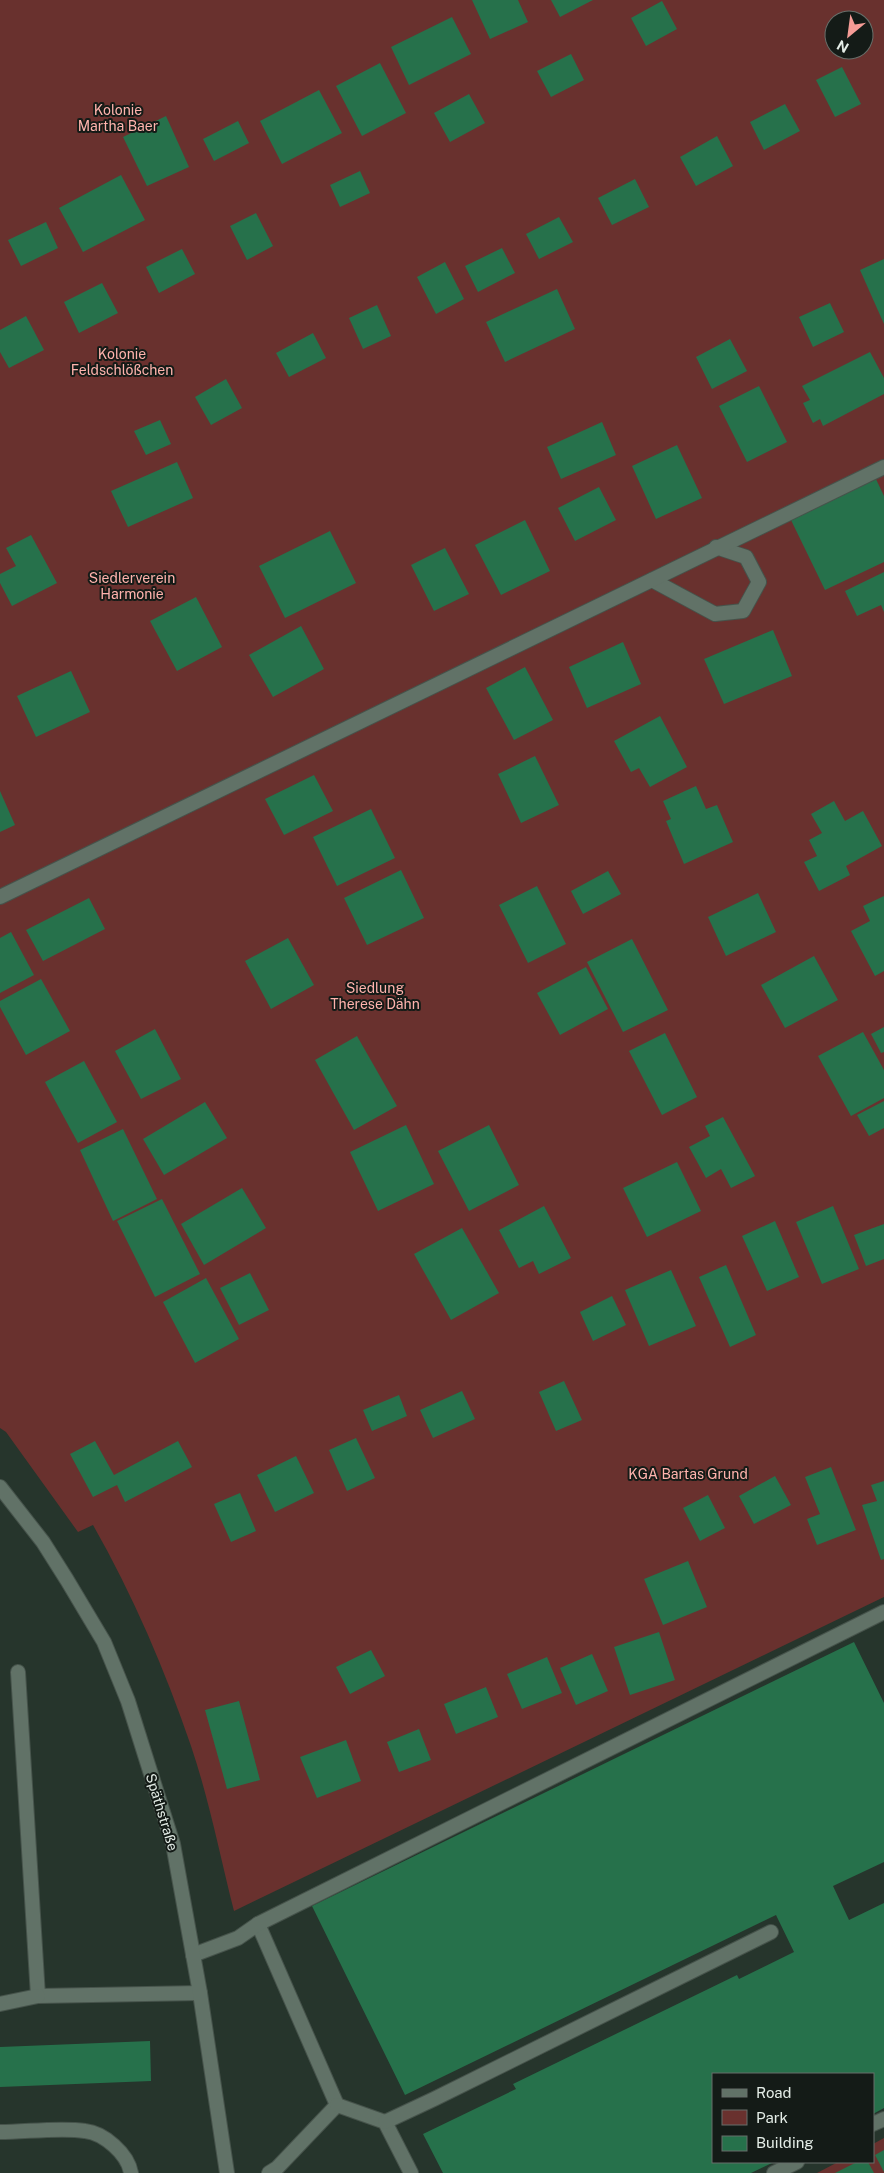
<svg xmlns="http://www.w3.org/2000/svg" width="884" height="2173" font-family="'Public Sans',sans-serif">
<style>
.green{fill:#69312e;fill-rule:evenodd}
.building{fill:#26714b}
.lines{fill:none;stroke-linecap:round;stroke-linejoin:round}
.service-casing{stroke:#46534b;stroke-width:16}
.minor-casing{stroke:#46534b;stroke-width:16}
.service{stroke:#617267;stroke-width:14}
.minor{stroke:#617267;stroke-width:14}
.labels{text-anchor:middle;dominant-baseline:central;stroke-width:4;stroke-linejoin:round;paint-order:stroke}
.park-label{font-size:14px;fill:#ffb3ad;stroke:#141b17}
.street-label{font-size:14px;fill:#e4ede7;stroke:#141b17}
</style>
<rect width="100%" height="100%" fill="#26352c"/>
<g class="green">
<path d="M0,0H884V1597L234,1911C220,1856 209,1799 191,1746C165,1670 133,1595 93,1525L78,1532L6,1432L0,1428ZM834,20H864V50H834Z"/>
<path d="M884,2138V2173H817L838,2162H873V2144Z"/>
</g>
<g class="building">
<path d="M472,0H518L528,22L490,39Z"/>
<path d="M551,0H593L560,17Z"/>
<path d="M662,1L677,29L646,46L631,18Z"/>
<path d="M452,17L471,54L409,85L391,47Z"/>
<path d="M571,54L584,80L551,97L537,71Z"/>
<path d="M380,63L406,113L362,136L336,86Z"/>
<path d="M842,67L861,104L835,117L816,80Z"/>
<path d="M319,90L342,133L282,164L260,121Z"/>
<path d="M469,94L485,123L450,142L434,113Z"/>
<path d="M785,104L800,131L764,150L750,122Z"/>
<path d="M166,116L189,167L147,186L123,137Z"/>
<path d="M238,121L249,143L214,161L203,139Z"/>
<path d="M717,136L733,166L696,186L680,157Z"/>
<path d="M360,171L370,193L340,207L330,185Z"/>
<path d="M121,175L145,220L83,252L59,208Z"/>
<path d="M635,179L649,207L612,225L598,198Z"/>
<path d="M256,213L273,246L247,260L230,226Z"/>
<path d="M559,217L573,242L539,259L526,234Z"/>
<path d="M46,222L58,248L21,266L8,240Z"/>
<path d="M502,248L515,273L478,292L465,266Z"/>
<path d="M182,249L195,274L159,293L146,267Z"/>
<path d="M884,259V324L860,270Z"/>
<path d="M445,262L464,299L436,314L417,277Z"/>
<path d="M102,283L118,313L79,333L64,302Z"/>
<path d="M557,289L575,329L505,362L486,322Z"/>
<path d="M830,303L844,332L813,347L799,317Z"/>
<path d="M377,305L391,336L363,349L349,318Z"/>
<path d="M26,316L44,350L9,368L0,352V330Z"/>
<path d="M313,333L326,358L289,377L276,353Z"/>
<path d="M730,339L747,371L712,389L696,357Z"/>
<path d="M870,352L884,378V394L823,426L820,419L813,423L803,403L810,400L802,386Z"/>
<path d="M226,379L242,408L211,425L195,397Z"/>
<path d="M759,386L787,442L747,462L719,406Z"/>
<path d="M160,420L171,444L146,455L134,431Z"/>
<path d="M602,422L616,455L561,479L547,447Z"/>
<path d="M677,445L702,498L656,519L632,466Z"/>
<path d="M177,462L193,498L128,527L111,491Z"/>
<path d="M875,477L884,496V562L825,590L790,518Z"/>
<path d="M599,487L616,520L575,541L558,508Z"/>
<path d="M525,520L550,571L501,595L475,545Z"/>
<path d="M330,531L356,583L285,618L259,566Z"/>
<path d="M31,535L57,583L12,606L0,583V574L16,566L6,548Z"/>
<path d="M445,548L469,594L434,611L411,565Z"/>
<path d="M884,572V612L881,605L857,616L845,591Z"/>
<path d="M196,597L222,647L177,671L150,621Z"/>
<path d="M301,626L324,669L273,697L249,655Z"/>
<path d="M773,630L792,676L724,704L704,659Z"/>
<path d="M623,642L641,684L587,708L569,667Z"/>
<path d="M525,667L553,720L514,740L486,688Z"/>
<path d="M71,671L90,712L36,737L17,696Z"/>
<path d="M660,716L687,767L650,787L639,768L631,772L614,741Z"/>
<path d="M535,756L559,805L521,823L498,774Z"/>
<path d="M314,775L333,811L284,835L265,799Z"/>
<path d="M696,786L706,809L717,805L733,842L684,864L666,821L671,819L663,801Z"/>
<path d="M0,791L15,825L0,832Z"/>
<path d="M834,801L845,821L863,811L882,846L846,866L850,875L819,891L804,862L817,856L809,840L822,833L811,814Z"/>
<path d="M371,809L395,858L337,886L313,837Z"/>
<path d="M401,870L424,918L367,945L344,898Z"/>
<path d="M608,871L621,894L583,914L571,891Z"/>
<path d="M537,886L566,944L528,963L499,905Z"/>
<path d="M758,893L776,932L726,956L708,917Z"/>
<path d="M884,896V971L875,976L851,931L870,921L863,906Z"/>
<path d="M89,898L105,929L43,961L26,930Z"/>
<path d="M11,932L34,975L0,993V938Z"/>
<path d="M288,938L314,985L271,1009L245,961Z"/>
<path d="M632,939L668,1010L623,1032L587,962Z"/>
<path d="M814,956L838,1000L785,1028L761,985Z"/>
<path d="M586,967L608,1009L560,1035L537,993Z"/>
<path d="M41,979L70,1031L26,1055L0,1007V1001Z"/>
<path d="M884,1027V1052L881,1053L871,1034Z"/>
<path d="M155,1029L181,1079L141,1099L115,1051Z"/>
<path d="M863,1032L884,1070V1098L851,1116L818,1056Z"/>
<path d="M665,1033L697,1097L662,1115L629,1051Z"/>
<path d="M357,1036L397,1106L354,1130L315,1060Z"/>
<path d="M84,1061L117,1122L78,1143L45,1082Z"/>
<path d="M884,1101V1128L869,1136L857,1115Z"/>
<path d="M205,1102L227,1138L164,1175L143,1139Z"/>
<path d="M723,1117L755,1176L731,1188L721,1169L706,1178L689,1147L710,1136L705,1126Z"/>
<path d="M406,1125L434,1184L378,1211L350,1152Z"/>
<path d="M489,1125L519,1185L469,1211L438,1151Z"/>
<path d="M123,1129L157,1199L113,1221L80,1150Z"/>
<path d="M677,1162L701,1211L647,1237L623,1188Z"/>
<path d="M242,1188L266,1228L204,1265L181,1224Z"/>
<path d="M162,1199L200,1274L155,1297L117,1221Z"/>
<path d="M544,1206L571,1258L539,1274L533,1261L519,1268L499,1230Z"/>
<path d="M833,1206L859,1269L822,1284L796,1222Z"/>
<path d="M775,1221L799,1277L767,1291L742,1236Z"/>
<path d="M884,1224V1259L866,1266L854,1235Z"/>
<path d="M462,1228L499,1293L451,1320L414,1254Z"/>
<path d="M726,1265L756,1335L730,1347L699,1277Z"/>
<path d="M671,1270L696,1326L649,1346L625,1290Z"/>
<path d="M250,1273L269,1310L239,1325L220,1288Z"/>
<path d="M206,1278L239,1339L195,1363L163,1302Z"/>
<path d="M612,1296L626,1325L593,1341L580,1312Z"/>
<path d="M564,1381L582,1420L556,1431L539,1392Z"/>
<path d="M462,1391L475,1419L433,1438L420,1410Z"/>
<path d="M399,1395L407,1416L372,1431L363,1410Z"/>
<path d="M356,1438L375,1478L347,1491L329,1450Z"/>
<path d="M95,1441L114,1475L178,1441L192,1467L125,1502L117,1485L93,1497L70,1454Z"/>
<path d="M296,1456L314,1493L275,1512L257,1475Z"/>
<path d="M831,1467L856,1530L817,1545L807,1519L820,1514L805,1477Z"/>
<path d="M775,1476L791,1505L754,1524L739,1496Z"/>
<path d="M884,1481V1559L881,1560L862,1505L877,1501L871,1485Z"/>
<path d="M240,1493L256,1531L231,1542L214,1504Z"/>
<path d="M708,1495L725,1528L700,1541L683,1508Z"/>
<path d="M688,1561L707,1607L663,1625L644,1579Z"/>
<path d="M659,1632L675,1680L630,1695L614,1647Z"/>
<path d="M854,1642L884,1703V1862L833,1886L849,1920L884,1903V2108L873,2114V2074H713V2162H774L751,2173H443L423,2134L516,2089L513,2084L737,1975L739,1979L794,1952L776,1915L405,2095L312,1906Z"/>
<path d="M371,1650L385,1676L350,1694L336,1667Z"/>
<path d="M592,1654L608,1691L576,1705L560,1668Z"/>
<path d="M547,1657L562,1693L522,1709L507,1674Z"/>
<path d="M486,1687L498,1717L456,1734L444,1704Z"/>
<path d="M239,1701L260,1780L227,1789L205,1710Z"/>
<path d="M419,1729L431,1760L399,1772L387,1742Z"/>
<path d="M346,1740L361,1781L317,1798L300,1757Z"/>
<path d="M150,2041L151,2081L0,2087V2047Z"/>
<path d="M884,2150V2172L875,2155Z"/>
<path d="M857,2162H868L874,2173H835Z"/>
</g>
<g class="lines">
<defs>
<g id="service">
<path d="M652,580L715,614L743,611L759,582L746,557L716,547"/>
<path d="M0,897L884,467"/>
<path d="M18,1672L38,1996L200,1993"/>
<path d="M258,1924L337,2105L277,2168L269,2173"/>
<path d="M193,1955L238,1938L258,1924L884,1612"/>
<path d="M0,2004L38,1996"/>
<path d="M337,2105L385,2122L411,2173"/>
<path d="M385,2122L434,2099L771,1932"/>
<path d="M873,2124L884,2119"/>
<path d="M0,2132C26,2132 61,2127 85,2131C104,2133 128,2154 131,2173"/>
<path d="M774,2173L797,2162"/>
</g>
<path id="minor" d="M0,1487L43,1542L67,1580L104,1642L128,1701L173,1844L200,1993L227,2173"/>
</defs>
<use href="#service" class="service-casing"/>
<use href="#minor" class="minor-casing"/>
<use href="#service" class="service"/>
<use href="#minor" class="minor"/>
</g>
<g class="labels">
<g class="park-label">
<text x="118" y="110">Kolonie<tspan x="118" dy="16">Martha Baer</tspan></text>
<text x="122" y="354">Kolonie<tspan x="122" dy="16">Feldschlößchen</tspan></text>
<text x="132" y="578">Siedlerverein<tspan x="132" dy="16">Harmonie</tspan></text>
<text x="375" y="988">Siedlung<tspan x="375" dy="16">Therese Dähn</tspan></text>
<text x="688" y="1474">KGA Bartas Grund</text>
</g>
<g class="street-label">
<text transform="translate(162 1812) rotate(73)">Späthstraße</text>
</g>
</g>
<rect x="712" y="2073" width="162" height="90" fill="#141b17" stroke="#676f6a"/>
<rect x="722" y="2089" width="25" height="8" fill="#617267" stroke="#676f6a"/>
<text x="756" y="2098" font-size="15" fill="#e4ede7">Road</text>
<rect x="722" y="2110" width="25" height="15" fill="#69312e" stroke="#676f6a"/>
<text x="756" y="2123" font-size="15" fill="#e4ede7">Park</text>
<rect x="722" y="2136" width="25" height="15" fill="#26714b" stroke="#676f6a"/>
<text x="756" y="2148" font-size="15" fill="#e4ede7">Building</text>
<g transform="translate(849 35) rotate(209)"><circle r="24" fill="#141b17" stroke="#676f6a"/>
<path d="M0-4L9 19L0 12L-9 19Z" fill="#f59c96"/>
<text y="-8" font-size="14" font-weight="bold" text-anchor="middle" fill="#e4ede7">N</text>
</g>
</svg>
